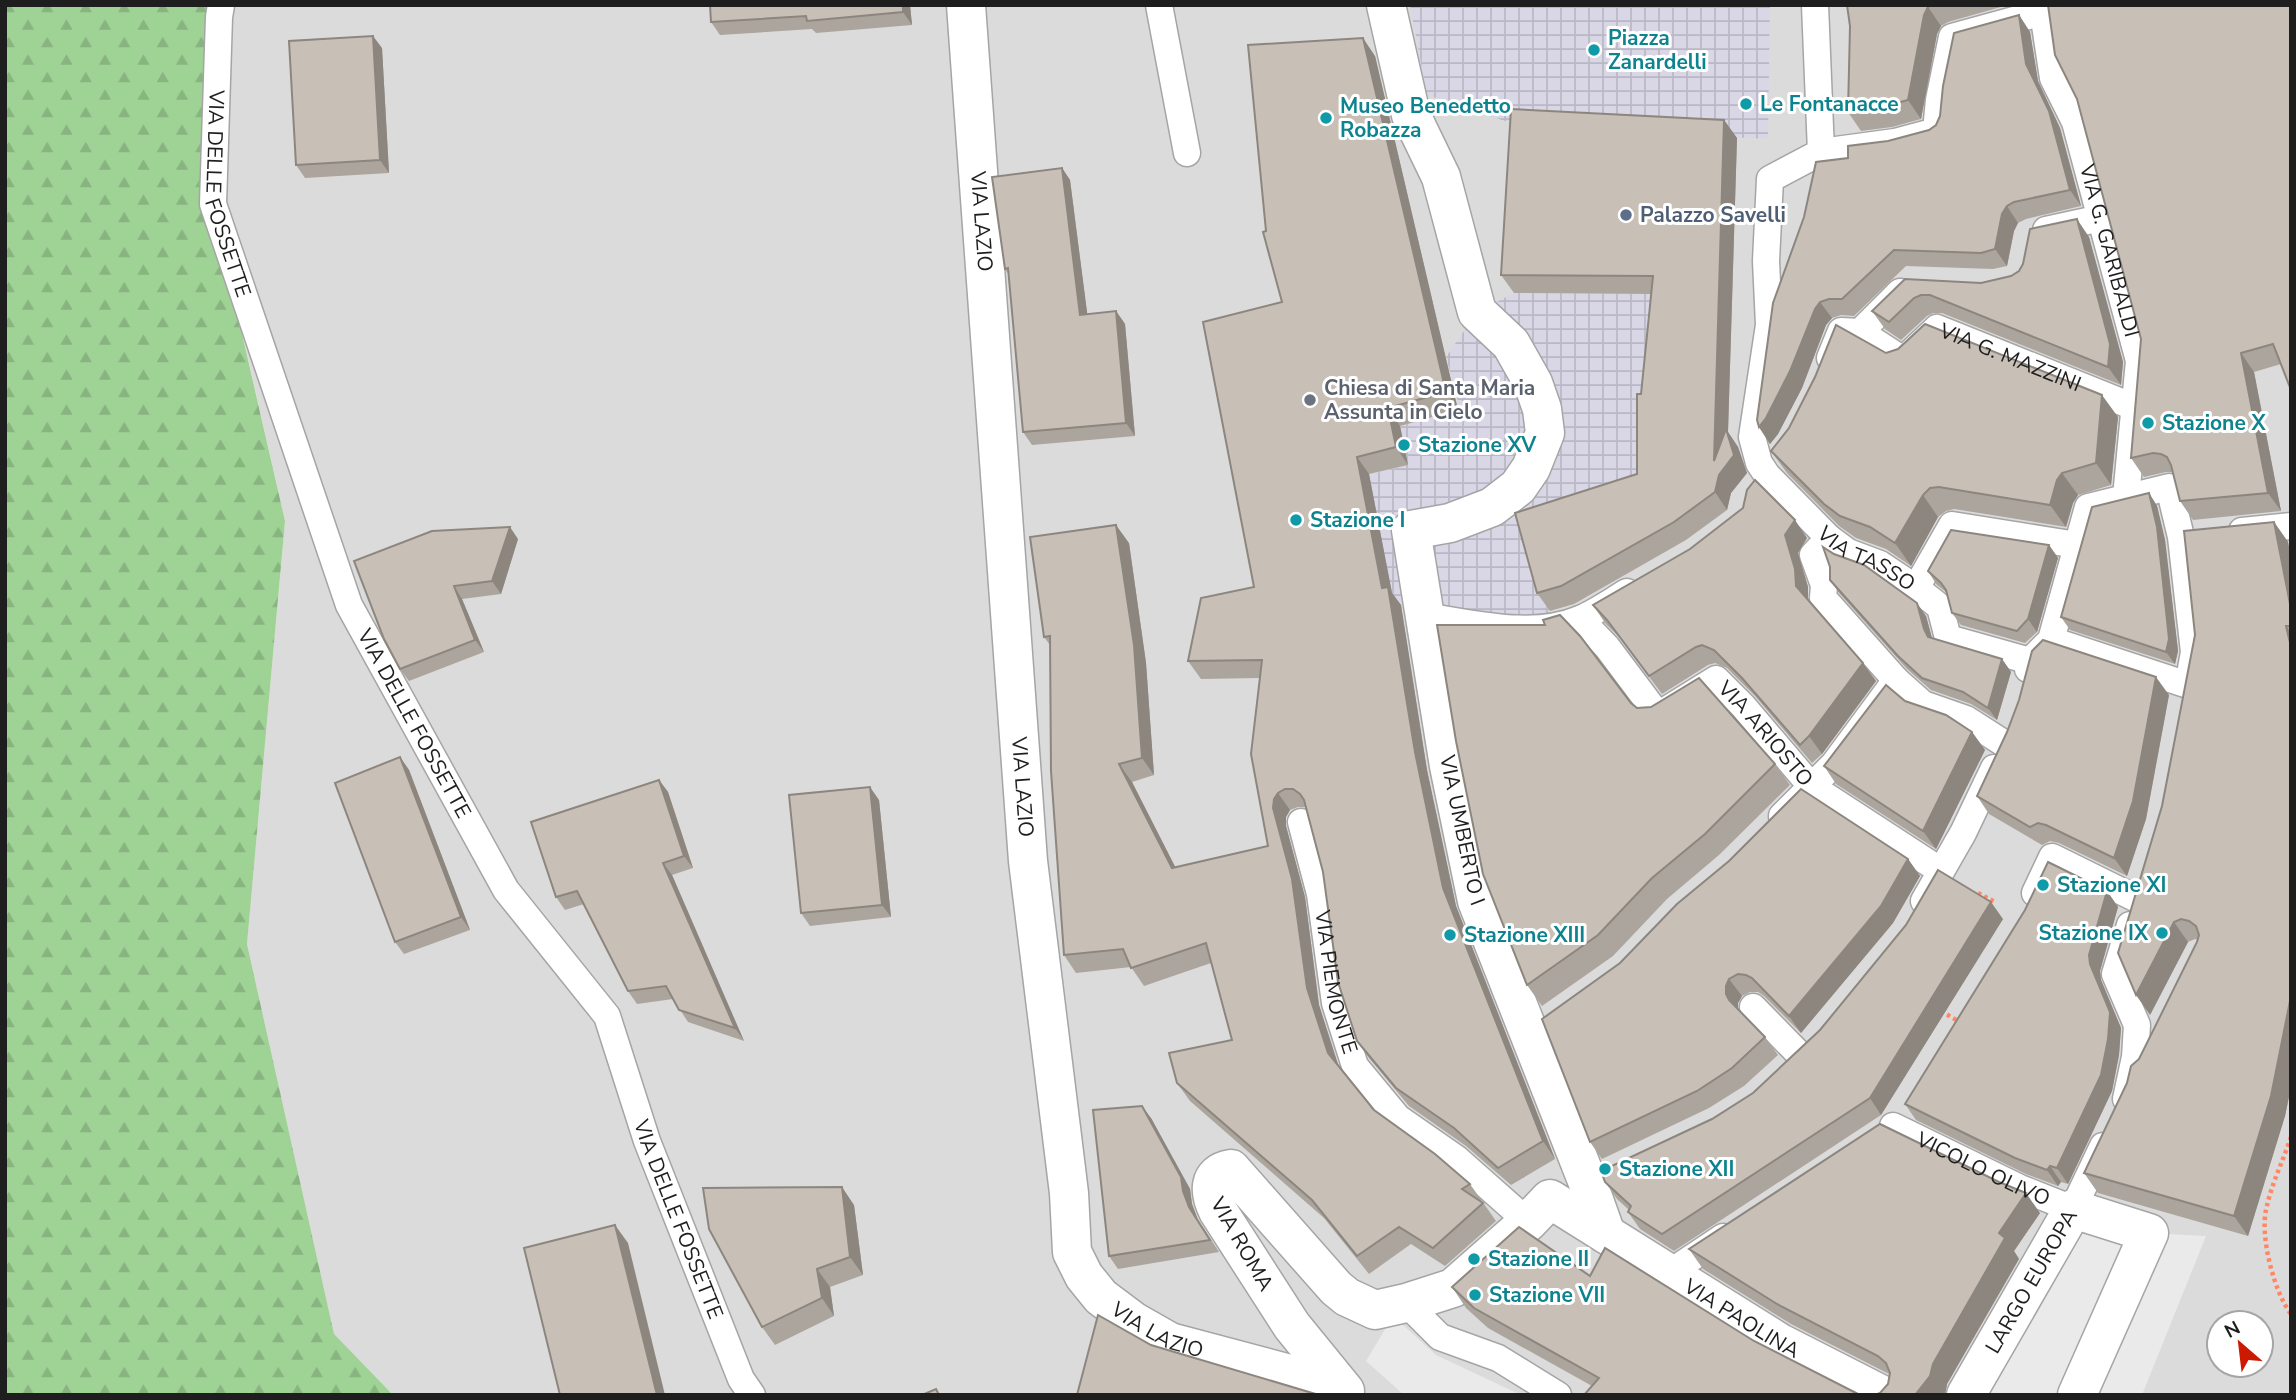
<svg xmlns="http://www.w3.org/2000/svg" width="2296" height="1400" font-family="'Nunito Sans',sans-serif">
<style>
.residential{fill:#dcdbdb;fill-rule:evenodd}
.forest{fill:url(#forest-firs)}
.parking{fill:#eaeaea}
.plaza{fill:url(#plaza-grid)}
.lines{fill:none;stroke-linecap:round;stroke-linejoin:round}
.service-casing{stroke:#a5a5a5;stroke-width:29}
.minor-casing{stroke:#a5a5a5;stroke-width:41}
.path{stroke:#ff8765;stroke-width:4.5;stroke-dasharray:3.5 3.5;stroke-linecap:butt}
.service{stroke:#fff;stroke-width:26}
.minor{stroke:#fff;stroke-width:38}
.wall{fill:#aca59d}
.shaded-wall{fill:#8c867f}
.building{fill:#c8c0b6;stroke:#8c867f;stroke-width:2}
.culture-dot{fill:#0f9aa8;stroke:#fff;stroke-width:2.5}
.service-dot{fill:#5c6f8a;stroke:#fff;stroke-width:2.5}
.worship-dot{fill:#6b7280;stroke:#fff;stroke-width:2.5}
.labels{text-anchor:middle;dominant-baseline:central;stroke-width:6;stroke-linejoin:round;paint-order:stroke}
.culture-label{font-size:21px;font-weight:bold;fill:#0d838f;stroke:#fff;text-anchor:start}
.street-label{font-size:21px;fill:#1e1e1e;stroke:#fff}
.service-label{font-size:21px;font-weight:bold;fill:#4e5e75;stroke:#fff;text-anchor:start}
.worship-label{font-size:21px;font-weight:bold;fill:#5b616d;stroke:#fff;text-anchor:start}
</style>
<defs>
<pattern id="forest-firs" width="22" height="20" patternUnits="userSpaceOnUse" patternTransform="scale(1.75)"><rect width="22" height="20" fill="#9fd295"/><path d="M5 1l3.5 6h-7zM16 11l3.5 6h-7z" fill="#88b480"/></pattern>
<pattern id="plaza-grid" width="8" height="8" patternUnits="userSpaceOnUse" patternTransform="scale(1.75)"><rect width="8" height="8" fill="#d9d7e6"/><path d="M0 4h8M4 0v8" fill="none" stroke="#bab8c5"/></pattern>
</defs>
<rect width="100%" height="100%" fill="#f0ede3"/>
<path class="residential" d="M221,5H2291V1395H393L334,1335L247,944L285,521L213,204ZM2219,1323H2261V1365H2219Z"/>
<path class="forest" d="M5,5H221L218,229L285,521L247,944L334,1334L393,1395H5Z"/>
<g class="parking">
<path d="M2073,1209L2149,1233L2206,1236L2142,1395H1966Z"/>
<path d="M1393,1316L1436,1355L1521,1395H1404L1366,1361Z"/>
</g>
<g class="plaza">
<path d="M1410,5H1770L1768,139L1523,127L1427,95Z"/>
<path d="M1514,293L1665,294L1671,485L1527,531L1551,616L1532,646L1409,605H1395L1290,494L1408,465L1400,426L1460,409L1446,357L1477,312Z"/>
</g>
<g class="lines">
<defs>
<g id="service">
<path id="s1" d="M221,5L219,17L213,204L349,605L506,890L607,1016L647,1141L741,1379L752,1395"/>
<path d="M1159,5L1187,153"/>
<path id="s2" d="M1815,5L1821,152L1770,179L1766,261L1769,325L1752,437L1759,463L1767,475L1829,538L1848,552L1880,564L1916,588L1952,525L2077,545"/>
<path id="s3" d="M1821,152L1895,142L1936,131L1939,100L1952,37L2043,12L2053,78L2075,122L2139,361L2126,497"/>
<path d="M2046,230L2101,218"/>
<path id="s4" d="M1860,332L1903,360L1937,328L2134,407"/>
<path d="M1830,358L1841,331L1860,332L1900,292"/>
<path d="M2242,531L2291,526"/>
<path d="M1829,538L1813,555L1824,585L1823,598L1896,680"/>
<path d="M1916,588L1940,607L1948,638L2030,661"/>
<path d="M1424,616C1474,623 1532,639 1580,619C1596,612 1612,601 1627,592"/>
<path id="s5" d="M1580,619L1607,647L1658,715L1716,679L1743,706L1812,787L1941,871"/>
<path d="M2051,640L2188,685"/>
<path d="M2028,669L2030,661L2051,640L2088,507L2169,487L2181,537L2194,652L2189,680"/>
<path d="M1782,816L1834,764L1896,680L1923,704L1966,719L2005,744"/>
<path id="s6" d="M1301,822L1320,894L1335,1003L1355,1066L1398,1118L1457,1159L1528,1222"/>
<path d="M2035,893L2052,857L2137,899"/>
<path d="M1924,901L1963,833L1994,768"/>
<path d="M1753,1007L1800,1055"/>
<path d="M2126,1099L2135,1057L2137,1025L2115,974L2130,925"/>
<path id="s7" d="M1893,1126L2020,1188L2073,1209L2103,1146"/>
<path d="M1669,1273L1723,1237"/>
<path d="M1406,1303L1440,1337L1498,1358L1558,1395"/>
</g>
<g id="minor">
<path id="s8" d="M966,5L1028,861L1069,1193L1072,1252L1084,1276L1101,1297L1133,1321L1170,1342L1342,1388"/>
<path id="s9" d="M1386,5L1411,115L1441,177L1477,312L1511,344L1533,383L1542,409L1545,433L1531,468L1518,487L1492,507L1450,523L1411,530L1449,766L1477,901L1588,1183L1606,1234"/>
<path id="s10" d="M1345,1391L1292,1326L1218,1211C1209,1193 1207,1173 1231,1169L1336,1288L1347,1297L1375,1310L1406,1303L1453,1288L1528,1222L1550,1199L1780,1343L1882,1395"/>
<path id="s11" d="M1966,1395L2073,1209L2149,1233L2077,1395"/>
</g>
</defs>
<use href="#service" class="service-casing"/>
<use href="#minor" class="minor-casing"/>
<g class="path">
<path d="M1978,893L1995,902"/>
<path d="M1941,1011L1958,1021"/>
<path d="M2291,1137C2283,1161 2271,1185 2266,1210C2260,1237 2274,1292 2291,1314"/>
</g>
<use href="#service" class="service"/>
<use href="#minor" class="minor"/>
</g>
<g class="wall">
<path d="M710,5H910L912,25L816,33L812,29L720,35L711,22Z"/>
<path d="M1847,5H2008L1948,22L1941,26L1937,34L1921,119L1892,127L1861,131L1848,112L1850,26Z"/>
<path d="M2291,5L2281,364L2254,372L2281,511L2193,520L2180,501L2173,472H2166L2144,477L2131,458L2141,339L2077,99Z"/>
<path d="M2019,15L2030,32L2038,81L2060,128L2081,206L2026,219L2018,223L2014,231L2007,266L1993,269L1906,266L1854,316L1841,315L1832,318L1826,325L1802,388L1778,434L1770,444L1759,427L1848,158L1888,141L1929,130L1936,125Z"/>
<path d="M382,48L389,173L305,178L296,165Z"/>
<path d="M1375,56L1458,410L1400,426L1408,465L1369,474L1392,593L1401,605L1427,770L1456,906L1555,1159L1511,1185L1466,1146L1409,1106L1369,1058L1357,1041L1323,872L1306,807H1298L1290,810L1286,817V826L1305,897L1319,1005L1339,1067L1374,1110L1470,1184L1496,1221L1445,1266L1411,1244L1369,1274L1324,1218L1190,1101L1177,1083L1232,1040L1211,963L1144,986L1131,967L1076,973L1064,955L1050,645L1044,637L1129,543L1146,663L1154,775L1132,782L1175,868L1268,846L1260,678L1201,679L1188,661L1254,587L1282,302Z"/>
<path d="M1724,120L1737,138L1728,432L1738,447L1747,473L1731,493L1727,510L1686,540L1574,604L1550,611L1537,593L1637,474L1641,394L1651,294L1514,293L1501,275Z"/>
<path d="M1062,168L1070,180L1087,314L1116,311L1125,324L1135,436L1032,445L1023,432L1009,275L1005,269Z"/>
<path d="M2089,237L2123,362L2121,385L1942,313H1933L1927,316L1901,340L1885,329L1872,311L1905,279L1981,283L2011,276Z"/>
<path d="M1886,353L2118,417L2111,485L2078,495L2073,503L2066,527L1954,509L1946,511L1938,517L1911,566L1886,549L1856,538L1839,526L1787,473L1771,451Z"/>
<path d="M2149,493L2157,506L2165,540L2178,651L2175,664L2070,630L2061,617Z"/>
<path d="M2274,522L2288,542L2291,558V1087L2285,1116L2248,1236L2098,1193L2084,1173L2197,942L2198,940L2195,939L2188,942L2150,1015Z"/>
<path d="M1807,538L1798,553L1808,587V600L1876,681L1822,754L1812,763L1755,696L1727,668L1715,663L1708,665L1662,694L1620,638L1605,623L1593,605Z"/>
<path d="M518,539L501,594L462,599L484,652L409,681L400,669L354,561Z"/>
<path d="M2049,545L2058,558L2037,632L2025,643L1961,625L1952,613L1947,593L1936,584L1928,571Z"/>
<path d="M1830,580L1926,616L1932,638L2002,659L2011,672L1997,720L1971,704L1931,690L1907,669L1839,593Z"/>
<path d="M2169,695L2146,819L2127,876L2059,843L2050,841L2042,845L1989,814L1977,796Z"/>
<path d="M1905,701L1972,732L1985,750L1936,849L1836,784L1824,766Z"/>
<path d="M1631,703L1637,708L1775,764L1790,785L1719,855L1667,899L1613,956L1542,1006L1527,985Z"/>
<path d="M400,757L409,770L470,930L404,954L395,942Z"/>
<path d="M659,780L668,792L693,868L672,875L744,1041L688,1022L673,999L637,1004L628,991L584,904L565,910L556,897Z"/>
<path d="M879,800L891,917L810,926L801,913Z"/>
<path d="M1908,859L1920,876L1893,923L1801,1033L1764,996L1758,992H1750L1742,996L1738,1003V1009L1765,1037L1778,1055L1744,1086L1709,1108L1602,1159L1590,1142L1542,1019Z"/>
<path d="M2107,891L2118,907L2100,971L2101,980L2121,1028L2119,1055L2112,1091L2068,1184L2061,1182L2058,1186L2026,1174L1916,1120L1905,1104Z"/>
<path d="M2003,919L1881,1115L1674,1251L1640,1229L1628,1212L1629,1210L1617,1199L1605,1182L1712,1119L1753,1093Z"/>
<path d="M1151,1118L1190,1189L1192,1204L1198,1220L1219,1252L1118,1269L1109,1256Z"/>
<path d="M854,1205L863,1275L830,1287L834,1316L775,1345L762,1327Z"/>
<path d="M2040,1213L2014,1251L2019,1259L1947,1384L1945,1395H1875L1880,1393L1888,1384L1889,1374L1791,1324L1703,1269L1689,1249Z"/>
<path d="M1590,1276L1754,1341L1592,1386L1488,1328L1466,1308L1452,1287Z"/>
</g>
<g class="shaded-wall">
<path d="M903,5H910L912,25L903,12Z"/>
<path d="M1928,7L1941,26L1937,34L1921,119L1908,100L1924,15Z"/>
<path d="M2019,15L2030,32L2038,81L2060,128L2081,206L2070,190L2026,64Z"/>
<path d="M373,36L382,48L389,173L380,160Z"/>
<path d="M1363,38L1375,56L1458,410L1446,392Z"/>
<path d="M1724,120L1737,138L1728,432L1738,447L1747,473L1731,493L1727,510L1715,492L1714,461Z"/>
<path d="M1062,168L1070,180L1089,327L1080,315Z"/>
<path d="M2007,206L2018,223L2014,231L2007,266L1995,249L2002,214Z"/>
<path d="M2077,219L2089,237L2123,362L2121,385L2108,367Z"/>
<path d="M1820,302L1832,318L1826,325L1802,388L1778,434L1770,444L1759,427L1815,309Z"/>
<path d="M1116,311L1125,324L1135,436L1126,423Z"/>
<path d="M2241,353L2254,372L2281,511L2268,493Z"/>
<path d="M2102,395L2118,417L2111,485L2096,463Z"/>
<path d="M1388,408L1400,426L1408,465L1396,447Z"/>
<path d="M1357,457L1369,474L1392,593L1401,605L1427,770L1456,906L1555,1159L1543,1141L1443,888L1415,752Z"/>
<path d="M2062,473L2078,495L2073,503L2066,527L2050,505L2057,480Z"/>
<path d="M2149,493L2157,506L2165,540L2178,651L2175,664L2166,652Z"/>
<path d="M1923,495L1938,517L1911,566L1895,543Z"/>
<path d="M1795,520L1807,538L1798,553L1808,587V604L1796,586L1785,535Z"/>
<path d="M2274,522L2288,542L2291,558V609Z"/>
<path d="M1116,525L1129,543L1146,663L1154,775L1142,758Z"/>
<path d="M510,527L518,539L501,594L492,581Z"/>
<path d="M2049,545L2058,558L2037,632L2028,619Z"/>
<path d="M454,586L462,599L484,652L475,640Z"/>
<path d="M1917,603L1926,616L1933,642L1937,649L1924,629Z"/>
<path d="M2286,626L2291,633V647Z"/>
<path d="M2002,659L2011,672L1997,720L1988,708Z"/>
<path d="M1863,663L1876,681L1822,754L1809,736Z"/>
<path d="M2156,677L2169,695L2146,819L2127,876L2114,858Z"/>
<path d="M1972,732L1985,750L1936,849L1923,831Z"/>
<path d="M400,757L409,770L470,930L461,917Z"/>
<path d="M1119,764L1132,782L1185,886L1172,868Z"/>
<path d="M659,780L668,792L693,868L684,856Z"/>
<path d="M870,787L879,800L891,917L882,905Z"/>
<path d="M1278,793L1290,810L1286,817V826L1305,897L1319,1005L1340,1071L1328,1053L1307,988L1273,808L1274,799Z"/>
<path d="M1908,859L1920,876L1893,923L1801,1033L1789,1016Z"/>
<path d="M663,863L672,875L744,1041L735,1028Z"/>
<path d="M2107,891L2118,907L2100,971L2101,980L2121,1028L2119,1055L2112,1091L2068,1184L2057,1168L2090,964L2089,955Z"/>
<path d="M1991,902L2003,919L1881,1115L1870,1098Z"/>
<path d="M2174,922L2188,942L2150,1015L2136,995Z"/>
<path d="M1729,979L1742,996L1738,1003V1012L1741,1017L1726,994V986Z"/>
<path d="M2291,996V1087L2285,1116L2248,1236L2234,1216Z"/>
<path d="M1142,1106L1151,1118L1190,1189L1192,1204L1198,1220L1219,1252L1189,1207L1183,1191Z"/>
<path d="M2050,1166L2061,1182L2058,1186L2047,1170Z"/>
<path d="M842,1187L854,1205L863,1275L850,1257Z"/>
<path d="M2026,1193L2040,1213L2014,1251L2019,1259L1947,1384L1945,1395H1915L1933,1364L1999,1233Z"/>
<path d="M615,1225L628,1243L665,1395H657Z"/>
<path d="M817,1269L830,1287L834,1316L822,1298Z"/>
</g>
<g class="building">
<path d="M710,5H903V12L807,21L806,16L711,22Z"/>
<path d="M1847,5H1931L1928,7L1924,15L1908,100L1879,108L1848,112L1850,26Z"/>
<path d="M2048,5H2291V390L2273,344L2241,353L2268,493L2180,501L2171,465L2167,457L2161,454L2153,453L2131,458L2141,339L2077,99L2055,55Z"/>
<path d="M2019,15L2026,64L2049,111L2070,190L2014,202L2007,206L2002,214L1995,249L1981,253L1894,250L1842,299H1829L1820,302L1815,309L1790,371L1766,418L1759,427L1757,420L1773,303L1804,217L1816,162L1848,158V146L1888,141L1929,130L1936,125L1940,116L1943,86L1954,33Z"/>
<path d="M373,36L380,160L296,165L289,41Z"/>
<path d="M1363,38L1446,392L1388,408L1396,447L1357,457L1382,588L1388,587L1415,752L1443,888L1543,1141L1498,1168L1454,1128L1396,1088L1357,1041L1338,982L1323,872L1304,800L1300,794L1293,789H1285L1278,793L1274,799L1273,808L1292,879L1307,988L1328,1053L1374,1110L1435,1154L1470,1184L1462,1189L1483,1203L1433,1248L1399,1227L1357,1256L1312,1200L1177,1083L1169,1053L1232,1040L1206,943L1131,968L1123,949L1064,955L1051,771L1050,636L1044,637L1030,537L1116,525L1134,645L1142,758L1119,764L1172,868L1268,846L1251,754L1262,660L1188,661L1201,598L1254,587L1203,322L1282,302L1263,232L1266,231L1248,45Z"/>
<path d="M1511,109L1724,120L1714,461L1726,429L1734,455L1719,475L1715,492L1674,522L1561,586L1537,593L1515,513L1637,474V394H1641L1653,276L1501,275Z"/>
<path d="M1062,168L1080,315L1116,311L1126,423L1023,432L1008,268L1005,269L992,177Z"/>
<path d="M2077,219L2110,344L2108,367L1930,295H1921L1914,298L1889,322L1872,311L1905,279L1981,283L2011,276L2019,271L2023,264L2030,229Z"/>
<path d="M1925,324L2102,395L2096,463L2062,473L2057,480L2050,505L1939,487L1930,488L1923,495L1895,543L1870,527L1840,516L1824,504L1771,451L1789,428L1815,377L1836,325L1886,353L1898,349Z"/>
<path d="M1755,480L1795,520L1785,535L1795,569L1796,586L1863,663L1809,736L1800,745L1742,678L1714,650L1702,645L1696,647L1649,676L1607,620L1593,605L1690,549L1743,508L1747,490Z"/>
<path d="M2149,493L2157,527L2169,639L2166,652L2061,617L2092,507Z"/>
<path d="M2274,522L2291,609V626H2286L2291,647V996L2271,1096L2234,1216L2084,1173L2127,1083L2131,1066L2139,1059L2197,942L2199,935L2196,926L2189,921L2181,919L2174,922L2136,995L2118,953L2162,806L2195,635L2184,531Z"/>
<path d="M510,527L492,581L454,586L475,640L400,669L384,639L354,561L432,531Z"/>
<path d="M1951,530L2049,545L2028,619L2017,631L1952,613L1946,590L1941,583L1928,571Z"/>
<path d="M1823,547L1834,554L1864,565L1917,603L1924,629L1928,637L2002,659L1988,708L1963,692L1922,678L1898,656L1830,580V567Z"/>
<path d="M1560,615L1580,636L1631,703L1637,708L1651,707L1699,678L1775,764L1705,834L1652,878L1598,935L1527,985L1483,874L1456,741L1437,625H1545L1543,620Z"/>
<path d="M2043,640L2156,677L2133,801L2114,858L2046,825L2038,823L2030,827L1977,796L2007,732L2019,700L2032,651Z"/>
<path d="M1886,685L1905,701L1946,715L1972,732L1923,831L1824,766Z"/>
<path d="M400,757L461,917L395,942L335,783Z"/>
<path d="M659,780L684,856L663,863L735,1028L679,1010L666,986L628,991L577,891L556,897L531,822Z"/>
<path d="M870,787L882,905L801,913L789,795Z"/>
<path d="M1801,789L1908,859L1881,906L1789,1016L1752,978L1746,975L1738,974L1729,979L1726,986V994L1729,1000L1765,1037L1732,1068L1697,1091L1590,1142L1542,1019L1620,963L1677,904L1729,861Z"/>
<path d="M2048,862L2107,891L2089,955L2090,964L2110,1012L2108,1039L2101,1075L2057,1168L2050,1166L2047,1170L2015,1158L1905,1104L2025,910Z"/>
<path d="M1938,870L1991,902L1870,1098L1662,1234L1628,1212L1631,1206L1605,1182L1601,1171L1712,1119L1753,1093L1820,1030L1906,925Z"/>
<path d="M1142,1106L1181,1177L1183,1191L1189,1207L1210,1240L1109,1256L1093,1110Z"/>
<path d="M1880,1124L1999,1182L2026,1193L1999,1233L2005,1238L1933,1364L1930,1376L1915,1395H1875L1880,1393L1888,1384L1890,1373L1886,1363L1878,1356L1777,1304L1689,1249Z"/>
<path d="M842,1187L850,1257L817,1269L822,1298L762,1327L709,1229L703,1188Z"/>
<path d="M615,1225L657,1395H560L524,1248Z"/>
<path d="M1519,1227L1590,1276L1605,1248L1754,1341L1860,1395H1584L1599,1378L1474,1308L1452,1287Z"/>
<path d="M1098,1315L1151,1345L1319,1395H1077Z"/>
<path d="M936,1389L939,1395H922Z"/>
</g>
<g class="culture-dot">
<circle cx="1594" cy="50" r="7"/>
<circle cx="1746" cy="104" r="7"/>
<circle cx="1326" cy="118" r="7"/>
<circle cx="2148" cy="423" r="7"/>
<circle cx="1404" cy="445" r="7"/>
<circle cx="1296" cy="520" r="7"/>
<circle cx="2043" cy="885" r="7"/>
<circle cx="2162" cy="933" r="7"/>
<circle cx="1450" cy="935" r="7"/>
<circle cx="1605" cy="1169" r="7"/>
<circle cx="1474" cy="1259" r="7"/>
<circle cx="1475" cy="1295" r="7"/>
</g>
<circle class="service-dot" cx="1626" cy="215" r="7"/>
<circle class="worship-dot" cx="1310" cy="400" r="7"/>
<g class="labels">
<g class="culture-label">
<text x="1608" y="38">Piazza<tspan x="1608" dy="24">Zanardelli</tspan></text>
<text x="1760" y="104">Le Fontanacce</text>
<text x="1340" y="106">Museo Benedetto<tspan x="1340" dy="24">Robazza</tspan></text>
<text x="2162" y="423">Stazione X</text>
<text x="1418" y="445">Stazione XV</text>
<text x="1310" y="520">Stazione I</text>
<text x="2057" y="885">Stazione XI</text>
<text x="2148" y="933" text-anchor="end">Stazione IX</text>
<text x="1464" y="935">Stazione XIII</text>
<text x="1619" y="1169">Stazione XII</text>
<text x="1488" y="1259">Stazione II</text>
<text x="1489" y="1295">Stazione VII</text>
</g>
<g class="street-label">
<text stroke="none"><textPath href="#s1" startOffset="191">VIA DELLE FOSSETTE</textPath></text>
<text stroke="none"><textPath href="#s8" startOffset="217">VIA LAZIO</textPath></text>
<text stroke="none"><textPath href="#s3" startOffset="556">VIA G. GARIBALDI</textPath></text>
<text stroke="none"><textPath href="#s4" startOffset="177">VIA G. MAZZINI</textPath></text>
<text stroke="none"><textPath href="#s2" startOffset="637">VIA TASSO</textPath></text>
<text stroke="none"><textPath href="#s1" startOffset="758">VIA DELLE FOSSETTE</textPath></text>
<text stroke="none"><textPath href="#s5" startOffset="266">VIA ARIOSTO</textPath></text>
<text stroke="none"><textPath href="#s8" startOffset="784">VIA LAZIO</textPath></text>
<text stroke="none"><textPath href="#s9" startOffset="947">VIA UMBERTO I</textPath></text>
<text stroke="none"><textPath href="#s6" startOffset="164">VIA PIEMONTE</textPath></text>
<text stroke="none"><textPath href="#s7" startOffset="100">VICOLO OLIVO</textPath></text>
<text stroke="none"><textPath href="#s1" startOffset="1325">VIA DELLE FOSSETTE</textPath></text>
<text transform="translate(1242 1244) rotate(60)">VIA ROMA</text>
<text stroke="none"><textPath href="#s11" startOffset="131">LARGO EUROPA</textPath></text>
<text stroke="none"><textPath href="#s10" startOffset="917">VIA PAOLINA</textPath></text>
<text stroke="none"><textPath href="#s8" startOffset="1372">VIA LAZIO</textPath></text>
</g>
<g class="service-label">
<text x="1640" y="215">Palazzo Savelli</text>
</g>
<g class="worship-label">
<text x="1324" y="388">Chiesa di Santa Maria<tspan x="1324" dy="24">Assunta in Cielo</tspan></text>
</g>
</g>
<rect width="2296" height="1400" fill="none" stroke="#1e1e1e" stroke-width="14"/>
<g transform="translate(2240 1344) rotate(332)"><circle r="33" fill="#ffffff" stroke="#a5a5a5" stroke-width="2"/>
<path d="M0-5L12 26L0 18L-12 26Z" fill="#cc1900"/>
<text y="-10" font-size="19" font-weight="bold" text-anchor="middle" fill="#1e1e1e">N</text>
</g>
</svg>
